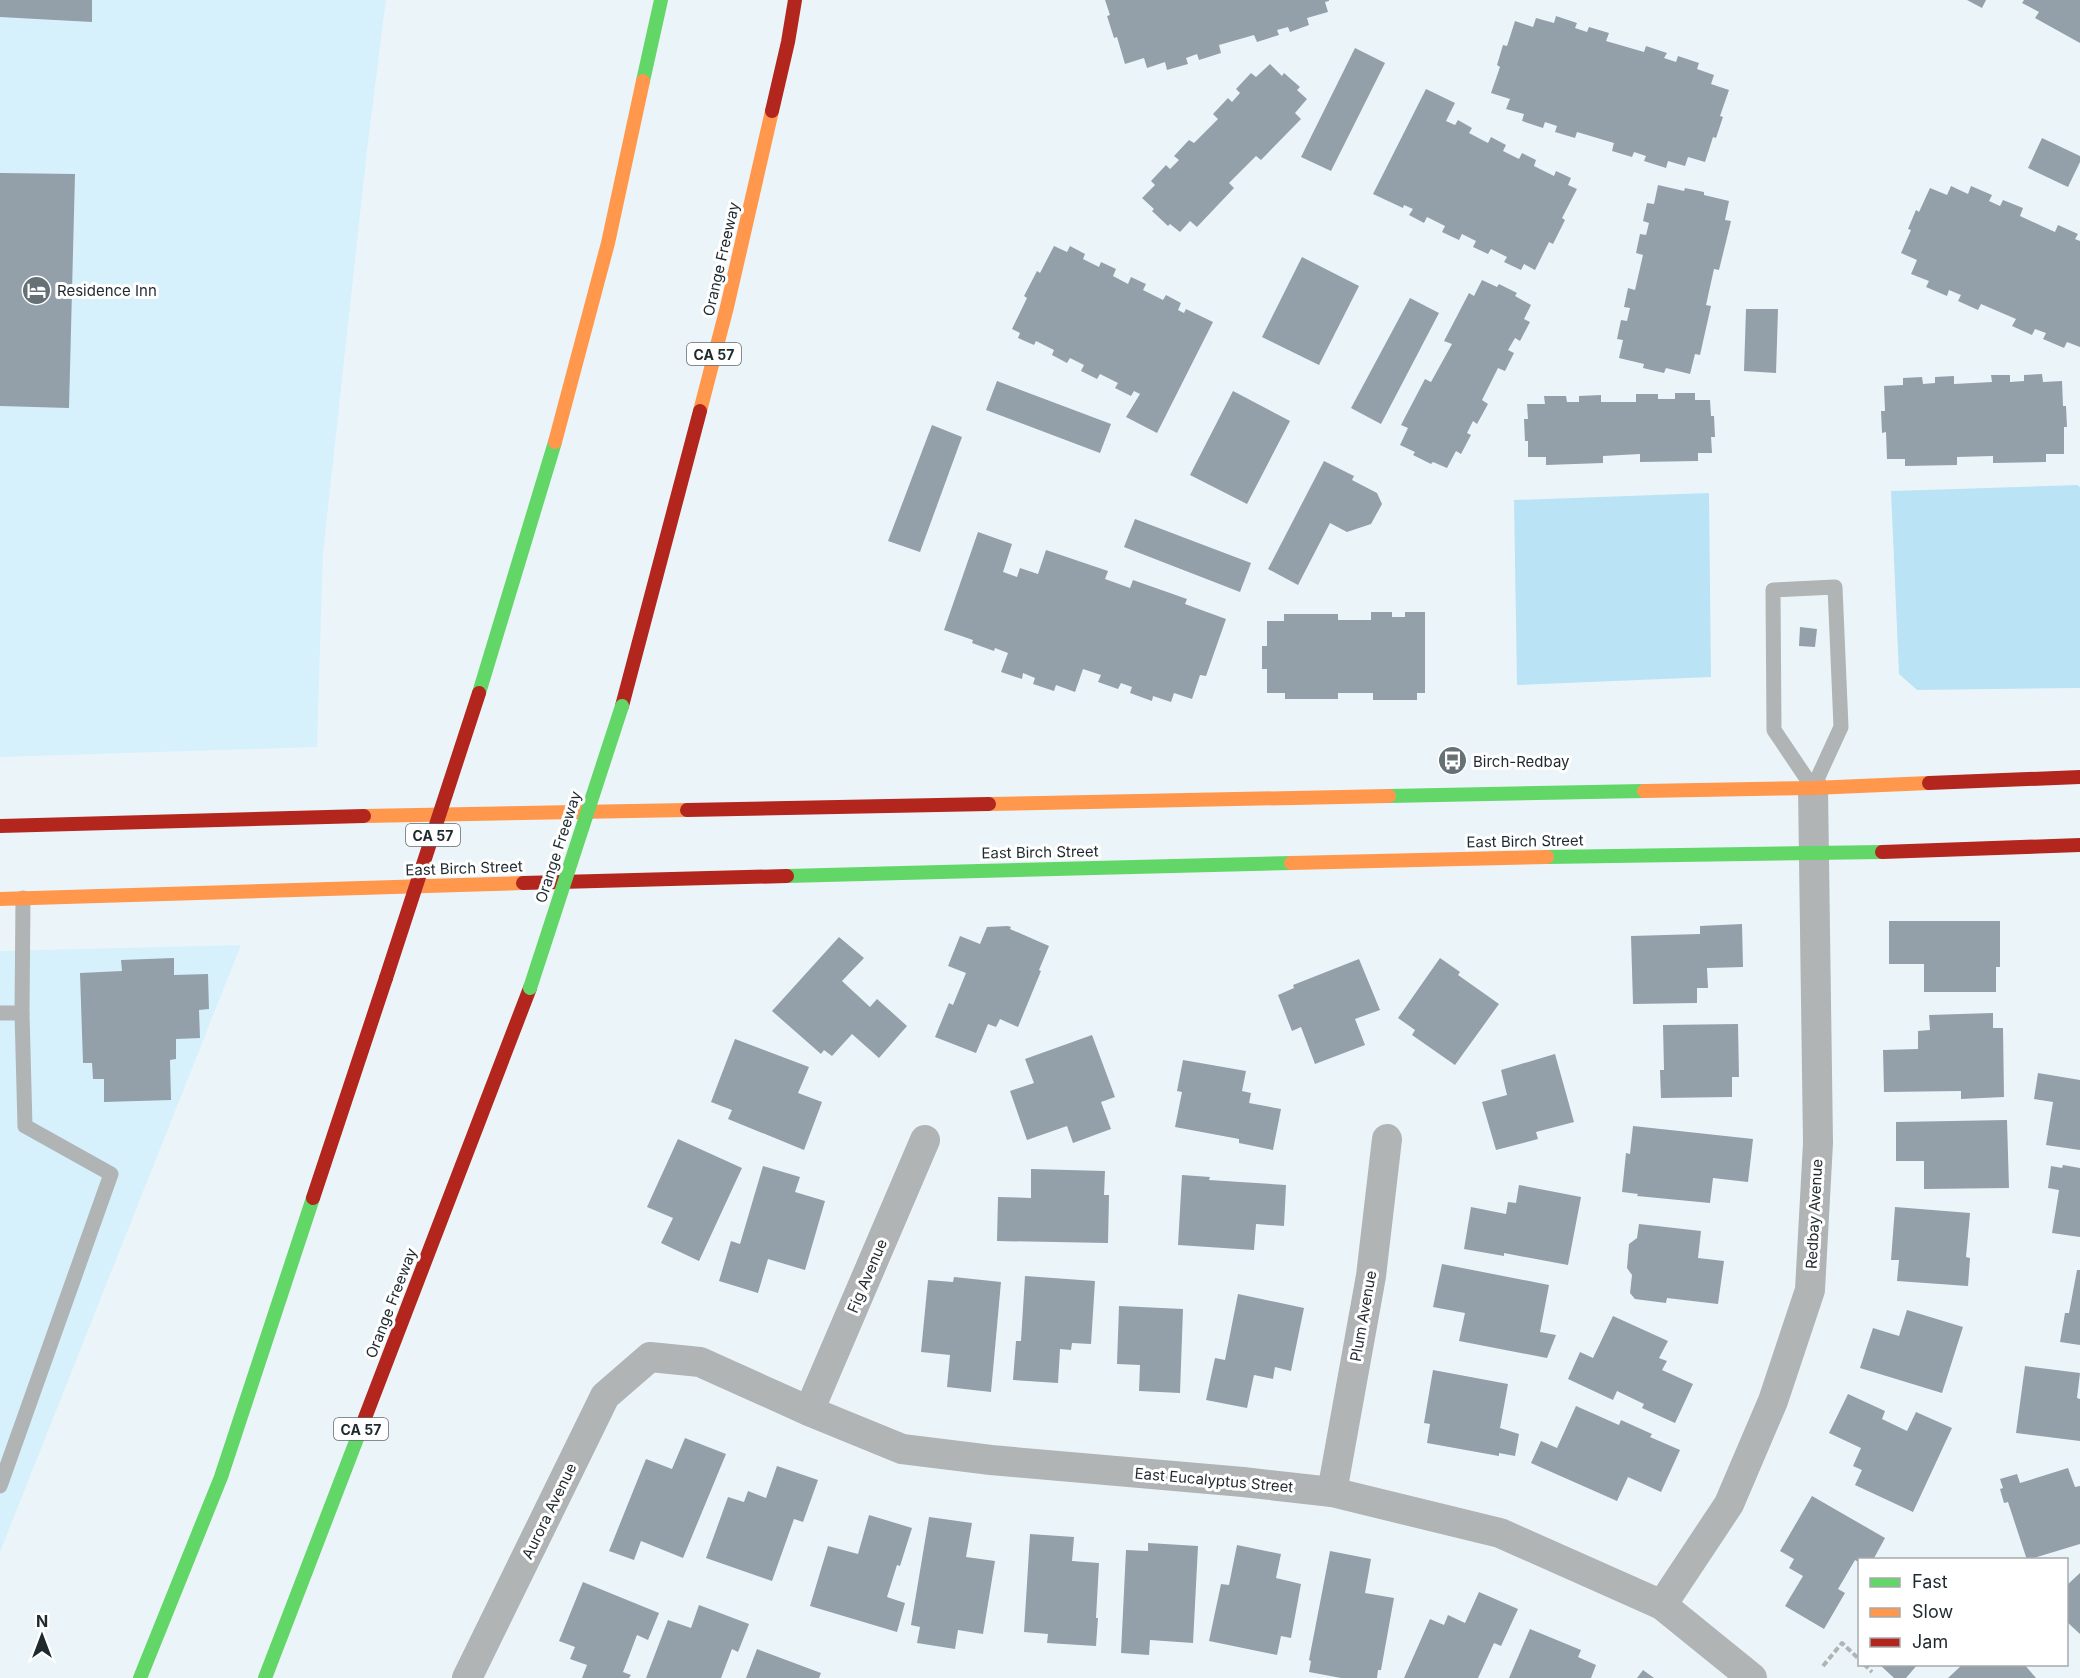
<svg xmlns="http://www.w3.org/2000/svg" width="2080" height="1678" font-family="Inter,sans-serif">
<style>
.built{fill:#d7f1fc}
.green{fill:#bae4f5}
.building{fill:#939fa9}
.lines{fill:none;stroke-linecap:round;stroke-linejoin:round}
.path{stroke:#afb4b5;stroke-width:4;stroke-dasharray:6 3;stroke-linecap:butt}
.lane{stroke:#b0b4b5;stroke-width:15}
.street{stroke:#b0b4b5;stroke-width:30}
.fast{stroke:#63d668;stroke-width:14}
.slow{stroke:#ff974d;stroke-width:14}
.jam{stroke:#b3261e;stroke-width:14}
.fast-bridge{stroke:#63d668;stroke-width:14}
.jam-bridge{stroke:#b3261e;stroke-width:14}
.labels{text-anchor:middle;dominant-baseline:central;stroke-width:6;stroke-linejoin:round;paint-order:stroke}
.shield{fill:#fff;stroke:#626a6d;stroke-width:1.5}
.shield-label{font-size:14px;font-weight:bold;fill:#1f2a2f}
.street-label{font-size:15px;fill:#1f2a2f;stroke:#fff}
.poi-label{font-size:15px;fill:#1f2a2f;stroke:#fff;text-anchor:start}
</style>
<rect width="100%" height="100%" fill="#ebf5f9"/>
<g class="built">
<path d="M0,0H386L368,142L323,553L317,747L0,757Z"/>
<path d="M241,945L0,1552V951Z"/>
</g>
<g class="green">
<path d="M2077,485L2080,487V688L1917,690L1899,674L1891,491Z"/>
<path d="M1709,493L1711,677L1517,685L1514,500Z"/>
</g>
<g class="building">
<path d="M0,0H92V22L0,17Z"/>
<path d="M1105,0H1329V1L1325,2L1328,12L1307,18L1309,25L1290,32L1288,27L1277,30L1279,35L1257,42L1254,35L1219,45L1221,53L1199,60L1197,54L1186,58L1188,64L1167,70L1165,62L1147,68L1144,58L1125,64L1117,37L1114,38L1107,16L1110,15Z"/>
<path d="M1967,0H1986L1982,8Z"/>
<path d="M2024,0H2080V43L2035,18L2039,12L2022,3Z"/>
<path d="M1556,16L1577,23L1575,28L1587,32L1589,27L1609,33L1606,41L1644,52L1646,46L1667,53L1664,58L1676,62L1678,56L1699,63L1697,69L1714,75L1711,84L1729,90L1720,116L1723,117L1716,138L1713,137L1705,162L1688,157L1685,166L1668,161L1666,168L1644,161L1646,156L1634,152L1632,157L1612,151L1614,143L1577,132L1575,138L1555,132L1557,126L1545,122L1543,128L1522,121L1524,114L1506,109L1510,99L1491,93L1500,67L1497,65L1503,45L1507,46L1515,21L1533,27L1536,18L1554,23Z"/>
<path d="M1355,48L1385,63L1331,171L1301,157Z"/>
<path d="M1270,64L1282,76L1284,73L1300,87L1297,90L1307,99L1295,113L1301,119L1261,160L1256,156L1229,183L1234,188L1197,227L1190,221L1180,232L1170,224L1168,226L1152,211L1154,209L1142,198L1155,185L1151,181L1166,165L1170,169L1179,160L1174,156L1189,140L1194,143L1218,119L1213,114L1228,98L1232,102L1240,93L1236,89L1251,73L1256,77Z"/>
<path d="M1426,89L1455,103L1446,121L1455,125L1458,120L1472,128L1469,133L1488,143L1491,137L1506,145L1503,151L1519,159L1522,153L1536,160L1534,166L1554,176L1556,171L1571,178L1568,185L1577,189L1562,218L1565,220L1553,244L1549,242L1535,270L1524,264L1521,270L1504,262L1507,257L1491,249L1488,254L1473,247L1476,241L1462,234L1459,240L1442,232L1445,226L1427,217L1424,223L1409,215L1413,209L1404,205L1403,208L1373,194Z"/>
<path d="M2042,138L2080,156V162L2068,187L2028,168Z"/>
<path d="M0,173L75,174L69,408L0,406Z"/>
<path d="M1658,185L1684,191L1685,188L1704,192V195L1729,201L1725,220L1731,221L1719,270L1714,269L1706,305L1711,306L1700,355L1695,354L1690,374L1666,368L1664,373L1643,368L1644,364L1619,358L1623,340L1617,339L1621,320L1627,321L1630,308L1624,307L1628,288L1635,290L1643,255L1636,253L1640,234L1646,235L1649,223L1643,221L1647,203L1654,204Z"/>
<path d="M1951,186L1968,194L1971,186L1992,195L1989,201L2000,206L2003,200L2023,208L2020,216L2055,232L2058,225L2078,234L2075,239L2080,241V347L2067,342L2064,348L2043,339L2046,333L2035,329L2032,335L2012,326L2016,319L1981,304L1978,310L1958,301L1961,295L1949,290L1947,296L1926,287L1929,281L1911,274L1917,260L1901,253L1911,230L1908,229L1916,210L1919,212L1930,188L1947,195Z"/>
<path d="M1054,246L1067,252L1070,246L1085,254L1083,259L1099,267L1101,262L1116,269L1113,276L1128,284L1131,277L1146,284L1143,290L1163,300L1166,295L1181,303L1178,310L1184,313L1186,309L1213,322L1157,433L1126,417L1140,394L1134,391L1131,396L1115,388L1118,383L1100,374L1097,379L1081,371L1084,365L1070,358L1067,363L1052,355L1054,350L1036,341L1034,345L1018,338L1020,333L1012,329L1027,298L1024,296L1037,271L1040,273Z"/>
<path d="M1302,257L1359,286L1319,365L1262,337Z"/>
<path d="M1482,280L1497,287L1499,284L1517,293L1515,296L1531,305L1524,319L1530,322L1520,341L1515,338L1508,350L1514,353L1505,371L1498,368L1482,400L1488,404L1477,424L1473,421L1467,433L1471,435L1461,454L1456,451L1447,468L1433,462L1431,464L1413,455L1415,452L1400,445L1408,428L1401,425L1425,379L1431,382L1452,344L1444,341L1469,293L1474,296Z"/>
<path d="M1410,298L1439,313L1381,424L1351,408Z"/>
<path d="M1746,309H1778L1776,373L1744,371Z"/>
<path d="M2042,374L2043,382L2062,381L2063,406H2066L2067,427H2064V454H2046V462L1993,463V456L1957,457V465L1905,466V459H1887L1886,432L1882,433L1881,411H1885L1884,386L1903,385V378L1922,377L1923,384L1935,383V377L1954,376V384L1992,382L1991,375H2010V382L2024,381V375Z"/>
<path d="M997,381L1111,424L1100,453L986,410Z"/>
<path d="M1233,391L1290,421L1247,504L1190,475Z"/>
<path d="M1675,393H1695V400H1710L1711,416H1714L1715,437H1711L1712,453H1698V461L1640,462V454L1603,456V463L1546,465V457H1528V441H1525L1524,419H1528L1527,404H1545L1544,396H1566L1567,402H1579V396L1601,395V402H1636V394H1658V399H1675Z"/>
<path d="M932,425L962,437L920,552L888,541Z"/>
<path d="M1324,461L1354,476L1352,480L1377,493L1382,504L1371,524L1347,532L1330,523L1298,585L1268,569Z"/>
<path d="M1135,519L1251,563L1240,592L1124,547Z"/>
<path d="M978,532L1012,544L1003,572L1017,577L1020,568L1038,574L1046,550L1108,571L1105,579L1130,588L1133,580L1187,599L1185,604L1226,619L1206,676L1200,675L1192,699L1174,693L1171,702L1153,696L1152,701L1130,693L1132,687L1121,683L1118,689L1098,682L1101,675L1083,669L1075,692L1056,685L1054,691L1033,684L1035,678L1023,673L1022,679L1001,672L1008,653L995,648L994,651L972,643L973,640L944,630Z"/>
<path d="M1371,612H1392V617H1405V612H1425V693H1417V700H1373V693H1338V699H1285V693H1267V669H1262V646H1267V621H1284V614H1338V620H1371Z"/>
<path d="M1800,627L1817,629L1815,647L1799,646Z"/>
<path d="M1889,921H2000V967H1996V992H1924V964H1889Z"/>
<path d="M1742,924L1743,967L1707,968L1708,988H1697V1003L1633,1004L1631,936L1700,934V926Z"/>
<path d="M1008,926L1011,927L1010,929L1049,946L1039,970L1041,971L1018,1027L1000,1019L996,1027L988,1024L976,1053L935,1037L949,1003L953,1005L966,973L948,966L960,936L980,944L987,927Z"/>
<path d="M839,937L864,958L842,981L870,1007L877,999L907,1026L879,1058L852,1034L832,1056L824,1050L821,1054L772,1011Z"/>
<path d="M174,958V975L208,974L209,1009L199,1010L200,1038L176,1039V1059L170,1060L171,1100L104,1102V1079H93L92,1063H83L80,973L122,971L121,960Z"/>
<path d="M1440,958L1460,972L1458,975L1499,1004L1455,1065L1412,1035L1415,1030L1398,1018Z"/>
<path d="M1359,959L1380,1010L1355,1019L1365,1045L1315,1064L1301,1027L1292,1031L1278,995L1294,988L1293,985Z"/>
<path d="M1993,1013V1028H2003L2004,1097L1961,1099V1091L1884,1092L1883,1050L1918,1049V1031L1930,1030L1929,1015Z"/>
<path d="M1738,1024L1739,1077H1732V1097L1661,1098L1660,1070H1664L1663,1025Z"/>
<path d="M1092,1035L1115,1097L1101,1102L1111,1129L1073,1143L1067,1126L1027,1140L1010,1091L1034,1083L1025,1059Z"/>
<path d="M735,1039L809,1067L798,1093L822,1102L804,1150L728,1119L732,1110L711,1102Z"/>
<path d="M1555,1054L1574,1122L1536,1132L1538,1139L1496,1150L1482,1102L1507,1095L1501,1070Z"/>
<path d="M1183,1060L1246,1071L1242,1091L1251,1093L1249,1103L1281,1109L1273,1150L1239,1143V1139L1175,1127L1182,1092L1177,1091Z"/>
<path d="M2038,1073L2080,1080V1150L2046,1145L2053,1102L2034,1099Z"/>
<path d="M2007,1120L2009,1188L1924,1189V1161H1896V1122Z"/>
<path d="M1633,1126L1753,1139L1748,1182L1713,1178L1710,1203L1637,1196L1638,1194L1622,1192L1626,1153L1630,1154Z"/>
<path d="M678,1139L742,1168L699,1261L661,1243L673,1218L647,1207Z"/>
<path d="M2063,1165L2080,1168V1237L2052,1233L2059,1190L2048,1188L2051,1166L2062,1168Z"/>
<path d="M763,1166L800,1177L795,1192L825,1201L805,1270L768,1259L758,1293L719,1281L731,1241L740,1244Z"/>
<path d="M1031,1169L1105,1171L1104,1195H1109L1108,1243L997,1241L998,1197L1031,1198Z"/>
<path d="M1182,1175L1210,1177L1209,1180L1286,1185L1284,1226L1256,1224L1254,1250L1178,1245Z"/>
<path d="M1519,1185L1581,1197L1568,1265L1504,1253V1256L1464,1249L1471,1207L1506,1214L1508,1202L1516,1203Z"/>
<path d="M1895,1207L1970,1213L1966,1257L1970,1258L1968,1286L1897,1281L1899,1260H1891Z"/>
<path d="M1639,1224L1701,1231L1698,1258L1724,1261L1718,1304L1667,1298L1666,1303L1635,1299L1630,1293L1632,1275L1627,1268L1629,1244L1637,1238Z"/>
<path d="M1442,1264L1549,1285L1540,1332L1556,1335L1547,1358L1459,1341L1465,1313L1433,1307Z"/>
<path d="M2077,1270H2080V1345L2060,1342L2065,1313H2069Z"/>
<path d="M1025,1276L1095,1281L1091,1344L1072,1343L1071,1350L1060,1349L1058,1383L1013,1380L1016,1341H1021Z"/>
<path d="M954,1277L1001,1282L991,1392L947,1387L950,1355L921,1352L928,1280L953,1282Z"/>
<path d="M1238,1294L1304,1308L1291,1371L1275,1367L1273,1379L1254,1375L1247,1408L1206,1400L1215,1358L1225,1360Z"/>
<path d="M1119,1306L1183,1309L1180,1393L1139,1391L1140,1365L1117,1364Z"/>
<path d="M1907,1310L1963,1327L1942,1393L1860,1368L1873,1328L1899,1336Z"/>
<path d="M1613,1316L1668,1341L1659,1358L1667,1361L1662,1370L1693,1384L1675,1423L1642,1408L1644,1404L1617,1391L1613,1400L1568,1379L1580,1352L1593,1358Z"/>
<path d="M2025,1366L2080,1373L2077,1398L2080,1399V1441L2016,1433Z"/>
<path d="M1433,1370L1508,1384L1500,1428L1519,1434L1515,1456L1499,1453V1456L1427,1443L1430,1424L1424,1423Z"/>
<path d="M1848,1394L1885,1411L1882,1419L1907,1431L1916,1412L1952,1428L1913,1512L1855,1485L1862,1470L1853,1466L1861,1448L1829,1433Z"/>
<path d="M1576,1406L1619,1425L1621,1420L1652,1434L1650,1437L1680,1450L1661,1492L1628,1477L1617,1501L1531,1463L1541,1441L1557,1448Z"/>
<path d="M685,1438L726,1454L683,1558L641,1541L634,1560L609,1551L646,1459L672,1469Z"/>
<path d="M777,1466L818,1480L803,1522L794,1519L772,1581L706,1558L728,1497L744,1502L748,1491L766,1498Z"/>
<path d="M2068,1468L2075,1487L2080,1486V1544L2027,1560L2008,1502L2004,1503L2000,1489L2003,1488L2000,1479L2017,1474L2020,1483Z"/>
<path d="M1812,1496L1885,1538L1873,1560H1860V1563L1855,1560L1838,1589L1845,1593L1824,1629L1785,1606L1803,1576L1789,1568L1794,1559L1780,1551Z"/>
<path d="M869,1515L912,1528L900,1566L897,1565L887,1597L905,1603L897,1632L810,1606L828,1546L858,1554Z"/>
<path d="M929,1517L972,1523L966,1557L995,1561L983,1634L958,1630L955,1649L917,1643L920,1627L911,1625Z"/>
<path d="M1030,1534L1074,1537L1072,1561L1099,1563L1096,1618H1098L1096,1646L1047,1643L1048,1634L1024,1632Z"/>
<path d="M1148,1543L1198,1546L1193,1643L1150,1640L1149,1655L1121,1653L1126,1550L1148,1551Z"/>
<path d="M1237,1545L1281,1554L1276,1578L1301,1584L1291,1638L1281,1636L1277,1655L1209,1641L1221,1584L1229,1585Z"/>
<path d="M1330,1551L1371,1559L1365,1593L1394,1598L1381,1670H1378L1377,1678H1341L1309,1672L1311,1661L1309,1660Z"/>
<path d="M2080,1573V1634L2066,1621V1586Z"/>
<path d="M583,1582L659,1613L648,1640L637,1635L623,1672L631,1675L629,1678H582L587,1665L570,1659L575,1647L559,1641Z"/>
<path d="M1479,1592L1518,1609L1501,1646L1494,1643L1478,1678H1404L1430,1619L1444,1625L1448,1615L1465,1623Z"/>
<path d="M699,1605L749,1624L738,1652L732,1649L721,1678H646L668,1620L691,1628Z"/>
<path d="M1530,1629L1581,1650L1578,1657L1596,1665L1591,1678H1509Z"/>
<path d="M757,1649L821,1673L819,1678H746Z"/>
<path d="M1879,1664H1918L1906,1678H1894Z"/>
<path d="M1963,1664H2024L2036,1678H1948Z"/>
<path d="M1643,1670L1654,1678H1637Z"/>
</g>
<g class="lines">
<g class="path">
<path d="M1864,1664L1872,1672"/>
<path d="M1823,1666L1842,1643L1860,1660"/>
</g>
<g class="lane">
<path d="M1835,587L1841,727L1813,788L1774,730L1773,590Z"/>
<path d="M0,1013H22"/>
<path d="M0,1486L111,1174L25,1126L22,1013L23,898"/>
</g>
<g class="street">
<path d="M809,1411L925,1140"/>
<path d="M1332,1492L1371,1276L1387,1139"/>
<path d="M1662,1605L1729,1504L1773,1401L1810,1290L1818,1143L1813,788"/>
<path d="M467,1678L605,1396L650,1357L700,1362L809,1411L902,1449L991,1460L1243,1482L1332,1492L1500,1533L1662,1605L1752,1678"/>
</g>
<g class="fast">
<path d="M643,81L661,0"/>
<path d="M479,693L555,442"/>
<path d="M1389,796L1644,791"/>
<path d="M1547,857L1882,852"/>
<path d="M787,876L1291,863"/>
<path d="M140,1678L221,1477L313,1198"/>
<path d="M265,1678L363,1423"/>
</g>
<g class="slow">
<path d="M700,411L727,307L772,111"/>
<path d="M555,442L608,243L643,81"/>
<path d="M1644,791L1813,788L1929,783"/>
<path d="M989,804L1389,796"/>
<path d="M364,816L687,810"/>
<path d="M1291,863L1547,857"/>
<path d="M0,899L523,883"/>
</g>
<g class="jam">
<path d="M772,111L788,42L795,0"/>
<path d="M622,706L700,411"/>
<path d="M1929,783L2080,777"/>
<path d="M687,810L989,804"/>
<path d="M0,826L364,816"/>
<path d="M1882,852L2080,845"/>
<path d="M523,883L787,876"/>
<path d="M313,1198L386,978"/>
<path d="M363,1423L530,988"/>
</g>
<path class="fast-bridge" d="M530,988L622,706"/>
<path class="jam-bridge" d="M386,978L479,693"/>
</g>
<defs>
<symbol id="hotel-disc" viewBox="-11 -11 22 22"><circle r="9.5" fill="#667176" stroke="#fff"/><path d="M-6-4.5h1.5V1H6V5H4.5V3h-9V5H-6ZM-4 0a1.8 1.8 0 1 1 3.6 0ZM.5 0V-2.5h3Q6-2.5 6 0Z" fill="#fff"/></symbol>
<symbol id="bus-disc" viewBox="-11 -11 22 22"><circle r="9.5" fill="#667176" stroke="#fff"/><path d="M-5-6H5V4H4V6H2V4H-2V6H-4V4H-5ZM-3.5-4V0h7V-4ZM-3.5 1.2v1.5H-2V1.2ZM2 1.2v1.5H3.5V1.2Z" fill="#fff"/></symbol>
</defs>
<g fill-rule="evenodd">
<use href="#hotel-disc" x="20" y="274" width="33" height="33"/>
<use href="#bus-disc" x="1436" y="744" width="33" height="33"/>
</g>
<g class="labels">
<g class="shield">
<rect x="687" y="343" width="54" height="22" rx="4.5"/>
<rect x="406" y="824" width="54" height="22" rx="4.5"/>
<rect x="334" y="1418" width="54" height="22" rx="4.5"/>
</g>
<g class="shield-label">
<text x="714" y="354">CA 57</text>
<text x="433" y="835">CA 57</text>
<text x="361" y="1429">CA 57</text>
</g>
<g class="street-label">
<text transform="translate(721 259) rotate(-77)">Orange Freeway</text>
<text transform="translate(1525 841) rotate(-1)">East Birch Street</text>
<text transform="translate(558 847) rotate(-72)">Orange Freeway</text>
<text transform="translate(1040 852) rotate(-1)">East Birch Street</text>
<text transform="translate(464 868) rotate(-2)">East Birch Street</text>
<text transform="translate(1814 1214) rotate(-87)">Redbay Avenue</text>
<text transform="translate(867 1276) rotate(-67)">Fig Avenue</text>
<text transform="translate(391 1303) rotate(-69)">Orange Freeway</text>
<text transform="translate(1363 1316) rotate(-80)">Plum Avenue</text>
<text transform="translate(1214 1480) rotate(5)">East Eucalyptus Street</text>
<text transform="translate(549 1511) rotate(-64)">Aurora Avenue</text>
</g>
<g class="poi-label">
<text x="57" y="290">Residence Inn</text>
<text x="1473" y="761">Birch-Redbay</text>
</g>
</g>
<rect x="1858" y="1558" width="210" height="108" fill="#ffffff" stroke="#a5aaac" stroke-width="1.5"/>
<rect x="1870" y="1578" width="30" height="9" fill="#63d668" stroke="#a5aaac" stroke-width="1.5"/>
<text x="1912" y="1588" font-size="18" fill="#1f2a2f">Fast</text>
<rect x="1870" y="1608" width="30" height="9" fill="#ff974d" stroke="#a5aaac" stroke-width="1.5"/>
<text x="1912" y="1618" font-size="18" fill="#1f2a2f">Slow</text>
<rect x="1870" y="1638" width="30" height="9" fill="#b3261e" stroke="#a5aaac" stroke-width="1.5"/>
<text x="1912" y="1648" font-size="18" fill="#1f2a2f">Jam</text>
<g transform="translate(42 1636)" stroke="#ffffff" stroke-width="4.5" paint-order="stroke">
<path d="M0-4.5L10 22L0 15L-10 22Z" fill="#1f2a2f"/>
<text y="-9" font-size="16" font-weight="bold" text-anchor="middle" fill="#1f2a2f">N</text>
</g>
</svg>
